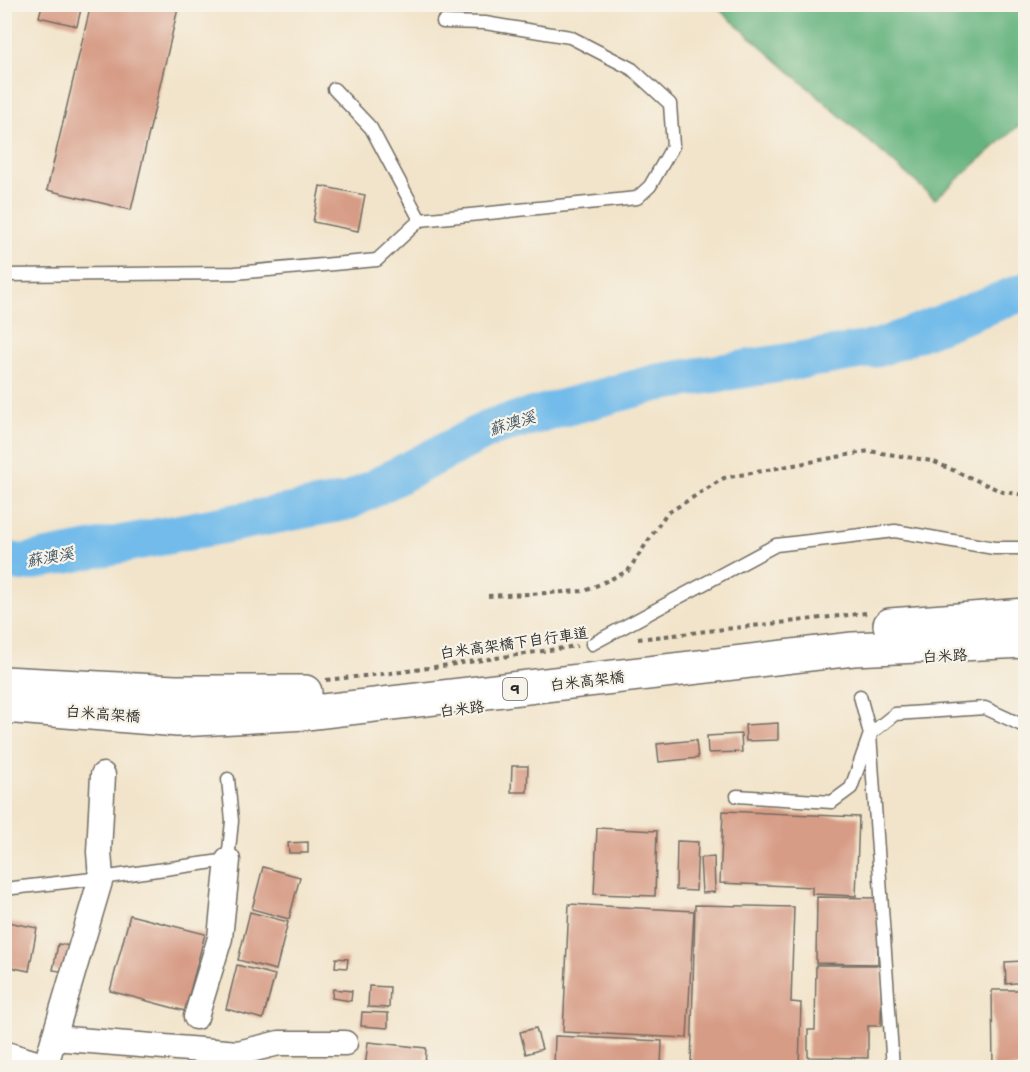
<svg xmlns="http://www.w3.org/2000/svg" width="1030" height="1072" font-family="'Shantell Sans','LXGW WenKai TC',sans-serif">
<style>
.forest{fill:#65b37e;stroke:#486f54;stroke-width:1.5}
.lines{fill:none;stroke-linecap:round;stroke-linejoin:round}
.river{stroke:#72bbea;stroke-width:38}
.building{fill:#d79c86}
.lane-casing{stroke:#716c63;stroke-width:15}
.street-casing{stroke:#716c63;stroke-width:27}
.secondary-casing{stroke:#716c63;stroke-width:36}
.primary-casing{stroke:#716c63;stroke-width:36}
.path{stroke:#716c63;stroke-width:4;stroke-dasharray:4.5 4.5;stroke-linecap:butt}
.lane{stroke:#fff;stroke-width:12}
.street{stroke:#fff;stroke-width:24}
.secondary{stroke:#fff;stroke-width:33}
.primary{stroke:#fff;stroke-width:33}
.labels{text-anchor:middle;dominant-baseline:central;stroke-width:4.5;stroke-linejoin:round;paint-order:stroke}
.shield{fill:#f7f3e8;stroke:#686764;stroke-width:1.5}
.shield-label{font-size:14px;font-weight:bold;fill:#2b2b2b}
.street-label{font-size:15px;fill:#2b2b2b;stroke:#f7f3e8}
.water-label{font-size:16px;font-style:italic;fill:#405664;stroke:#f7f3e8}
</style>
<rect width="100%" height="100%" fill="#f7f3e8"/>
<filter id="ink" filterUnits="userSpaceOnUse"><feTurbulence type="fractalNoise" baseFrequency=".0167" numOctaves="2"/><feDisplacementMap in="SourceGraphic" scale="12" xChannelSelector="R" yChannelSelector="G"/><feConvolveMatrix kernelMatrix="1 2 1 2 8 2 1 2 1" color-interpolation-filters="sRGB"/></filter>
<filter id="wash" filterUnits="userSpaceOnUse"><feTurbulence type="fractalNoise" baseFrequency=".008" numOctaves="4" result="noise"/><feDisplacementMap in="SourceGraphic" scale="24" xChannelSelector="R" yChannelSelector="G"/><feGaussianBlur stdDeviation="1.35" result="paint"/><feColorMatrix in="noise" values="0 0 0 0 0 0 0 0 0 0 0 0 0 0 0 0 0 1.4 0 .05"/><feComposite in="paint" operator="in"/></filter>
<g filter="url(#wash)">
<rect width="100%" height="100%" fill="#f2e4ca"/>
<path class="forest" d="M714,5H1025V120L935,199Z"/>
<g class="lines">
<path class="river" d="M4,560L22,563L349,501L492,427L656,383L878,348L1026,291"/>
</g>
<g id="blocks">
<g class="building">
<path d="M91,4H179L131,210L47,190Z"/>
<path d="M42,5H82L77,26L39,17Z"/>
<path d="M320,186L365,195L358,231L313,222Z"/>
<path d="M778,723V740L746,741L745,725Z"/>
<path d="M741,734L742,752L708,753L707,736Z"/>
<path d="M696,740L698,758L659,762L657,744Z"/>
<path d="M512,766H528L527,792H511Z"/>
<path d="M723,811L859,817L856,896L812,894V887L720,883Z"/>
<path d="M597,828L657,831L655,896L594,894Z"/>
<path d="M677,841L698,842L696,891L676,890Z"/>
<path d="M308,842V853H289L288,843Z"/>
<path d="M714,857L715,892L702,893L700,858Z"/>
<path d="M263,867L300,877L289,919L252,909Z"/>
<path d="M817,897L878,898V964L816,963Z"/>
<path d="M569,904L694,911L687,1038L563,1032Z"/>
<path d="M695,905L794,907L791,1002L801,1003L799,1068H691Z"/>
<path d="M250,912L288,922L276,970L238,960Z"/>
<path d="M130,915L205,934L185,1011L110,991Z"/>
<path d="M8,922L37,928L29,971L4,966V938Z"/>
<path d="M58,944L71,946L66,972L53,970Z"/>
<path d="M336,958L348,959L347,968L335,967Z"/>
<path d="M1023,961L1025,982L1006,984L1005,962Z"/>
<path d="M237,965L275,975L263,1019L226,1009Z"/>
<path d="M816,965H882L881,1026H868V1058L808,1057V1030H815Z"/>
<path d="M369,986L390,987L389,1008L368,1007Z"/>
<path d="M333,989L352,991L351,1001L332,998Z"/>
<path d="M992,990H1026V1068H993Z"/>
<path d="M362,1012L388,1013V1028L361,1026Z"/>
<path d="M536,1028L542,1049L526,1054L520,1032Z"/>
<path d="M555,1036L662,1041L661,1068H554Z"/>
<path d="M368,1042L426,1048L425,1068H365Z"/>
</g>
</g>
</g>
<g filter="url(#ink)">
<use href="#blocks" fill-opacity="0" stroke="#716c63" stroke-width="1.5"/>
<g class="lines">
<defs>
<g id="lane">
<path d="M334,89L371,128L420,220"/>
<path d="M4,275L235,273L377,260L420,220L637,198L650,186L673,146L670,104L632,69L570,37L485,23L443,22"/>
<path d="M592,644L776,545L895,531L994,548H1026"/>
<path d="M860,696L870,734L893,1068"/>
<path d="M737,796L832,802L851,788L870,734L895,714L985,708L1026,727"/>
<path d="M4,889L101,878L228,860L232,821L228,779"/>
</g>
<g id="street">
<path d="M196,1017L220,938L228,860"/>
<path d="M54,1038L238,1053L279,1043H345"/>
<path d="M45,1068L101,878L99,852L103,775"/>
</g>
<path id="secondary" d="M4,1058L37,1068"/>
<g id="primary">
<path d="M890,625L1026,615"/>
<path d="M4,683L175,692H305"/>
<path d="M4,706L178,720L306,713L853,649L1026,641"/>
</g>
</defs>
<use href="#lane" class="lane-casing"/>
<use href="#street" class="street-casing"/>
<use href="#secondary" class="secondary-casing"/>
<use href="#primary" class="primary-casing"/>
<g class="path">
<path d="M488,596L585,591L628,571L666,514L724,478L837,457L869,451L932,461L1003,492L1026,495"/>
<path d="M638,639L866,613"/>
<path d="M326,680L401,672L577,646"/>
</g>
<use href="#lane" class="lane"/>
<use href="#street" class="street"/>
<use href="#secondary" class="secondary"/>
<use href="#primary" class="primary"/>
</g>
</g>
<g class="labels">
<rect class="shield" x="503" y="678" width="24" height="22" rx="4.5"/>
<g class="shield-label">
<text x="515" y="689">9</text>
</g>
<g class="street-label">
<text transform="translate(514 643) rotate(-8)">白米高架橋下自行車道</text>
<text transform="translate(945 656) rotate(-3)">白米路</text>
<text transform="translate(587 681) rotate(-7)">白米高架橋</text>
<text transform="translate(462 709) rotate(-7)">白米路</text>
<text transform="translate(103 714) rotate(4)">白米高架橋</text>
</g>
<g class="water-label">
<text transform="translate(512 423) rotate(-17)">蘇澳溪</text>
<text transform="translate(50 557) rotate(-10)">蘇澳溪</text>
</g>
</g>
<rect width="1030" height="1072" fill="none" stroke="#f7f3e8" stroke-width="24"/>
</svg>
